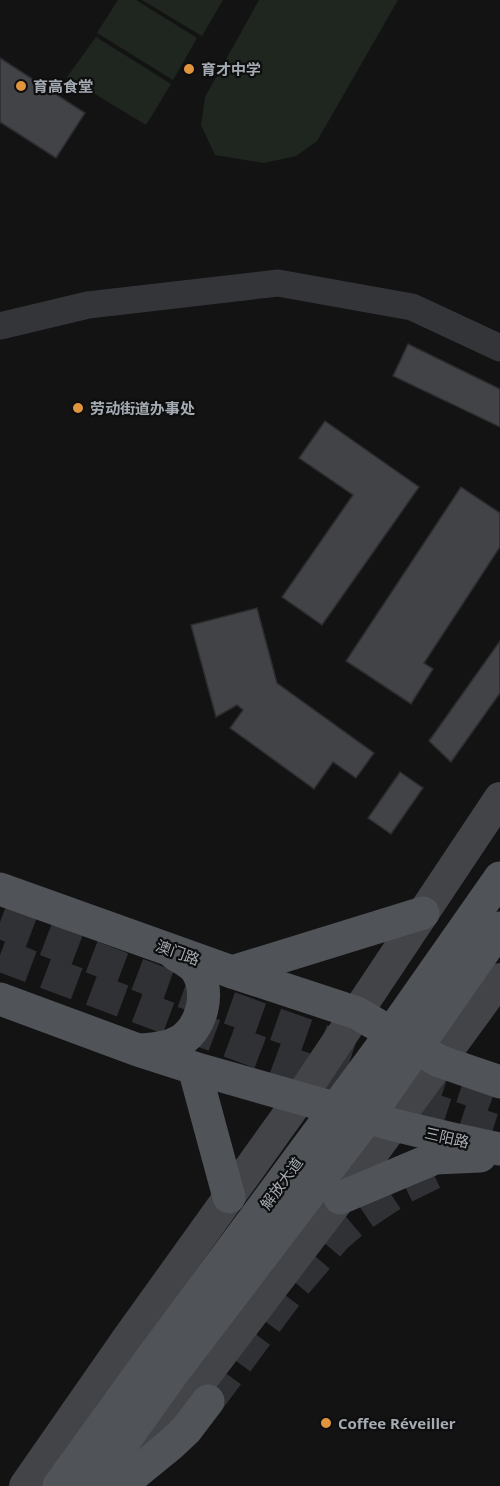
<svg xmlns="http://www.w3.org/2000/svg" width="500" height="1486" font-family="'Open Sans','Noto Sans SC',sans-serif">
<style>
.green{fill:#1f261f}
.building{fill:#424347;stroke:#2d2d30;stroke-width:1.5}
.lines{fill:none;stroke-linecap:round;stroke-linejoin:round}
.primary-tunnel{stroke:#303134;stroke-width:33;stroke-dasharray:33 16;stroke-linecap:butt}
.tertiary{stroke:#343539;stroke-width:27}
.secondary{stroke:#424448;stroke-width:32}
.primary{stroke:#505357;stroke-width:33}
.primary-bridge{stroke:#505357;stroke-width:33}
.poi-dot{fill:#e1943e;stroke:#0e0e0f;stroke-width:2}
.labels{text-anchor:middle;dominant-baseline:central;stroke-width:4.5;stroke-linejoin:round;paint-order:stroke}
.poi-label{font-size:15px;font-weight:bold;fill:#a5abb3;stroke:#0e0e0f;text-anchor:start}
.street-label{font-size:15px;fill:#a5abb3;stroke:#0e0e0f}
</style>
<rect width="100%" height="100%" fill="#131314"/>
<g class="green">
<path d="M118,0H136L197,38L173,80L97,33Z"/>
<path d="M142,0H223L202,36Z"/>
<path d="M259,0H398L317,141L296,156L264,163L215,155L201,125L205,97Z"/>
<path d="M96,37L171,84L146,125L67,77Z"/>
</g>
<g class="building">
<path d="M0,58L85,113L56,158L0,122Z"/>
<path d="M408,344L500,389V427L393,376Z"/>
<path d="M325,421L419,487L322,625L282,597L353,495L299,458Z"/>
<path d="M461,487L500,513V547L424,663L433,669L411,704L346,661Z"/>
<path d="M257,608L277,683L374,753L356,778L333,762L314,789L230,728L243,710L237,705L216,717L191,625Z"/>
<path d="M500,641V693L451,762L429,741Z"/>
<path d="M400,772L423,788L391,834L368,818Z"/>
</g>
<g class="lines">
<g class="primary-tunnel">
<path d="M0,922L165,985L314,1038L478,1092L500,1100"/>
<path d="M0,955L296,1066L500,1132"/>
<path d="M208,1401L290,1290L336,1236L360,1216L402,1188L433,1173"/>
</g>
<path class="tertiary" d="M0,326L88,305L278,283L412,307L500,348"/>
<g class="secondary">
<path d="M144,1456L340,1198L500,979"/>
<path d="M25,1486L128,1338L300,1098L500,798"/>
</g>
<g class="primary">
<path d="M0,889L232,972L357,1013L439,1061L500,1082"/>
<path d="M232,972L423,913"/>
<path d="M0,999L138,1050L194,1068L394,1125L457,1140L500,1149"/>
<path d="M139,1050C152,1049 164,1049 176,1043C202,1032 213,989 194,967C189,962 181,958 175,954"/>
<path d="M194,1068L229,1197"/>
<path d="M340,1198L435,1158L480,1156"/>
<path d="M121,1485L170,1445L186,1430L208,1401"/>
</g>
<g class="primary-bridge">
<path d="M59,1486L142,1371L383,1045L500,878"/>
<path d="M92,1486L175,1370L370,1114L500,928"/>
</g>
</g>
<g class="poi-dot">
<circle cx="189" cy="69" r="6"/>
<circle cx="21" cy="86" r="6"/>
<circle cx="78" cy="408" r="6"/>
<circle cx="326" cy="1423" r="6"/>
</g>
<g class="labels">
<g class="poi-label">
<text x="201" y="69">育才中学</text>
<text x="33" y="86">育高食堂</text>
<text x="90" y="408">劳动街道办事处</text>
<text x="338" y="1423">Coffee Réveiller</text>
</g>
<g class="street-label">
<text transform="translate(178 952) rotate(20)">澳门路</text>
<text transform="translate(447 1137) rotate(13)">三阳路</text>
<text transform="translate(281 1183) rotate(-54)">解放大道</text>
</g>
</g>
</svg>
